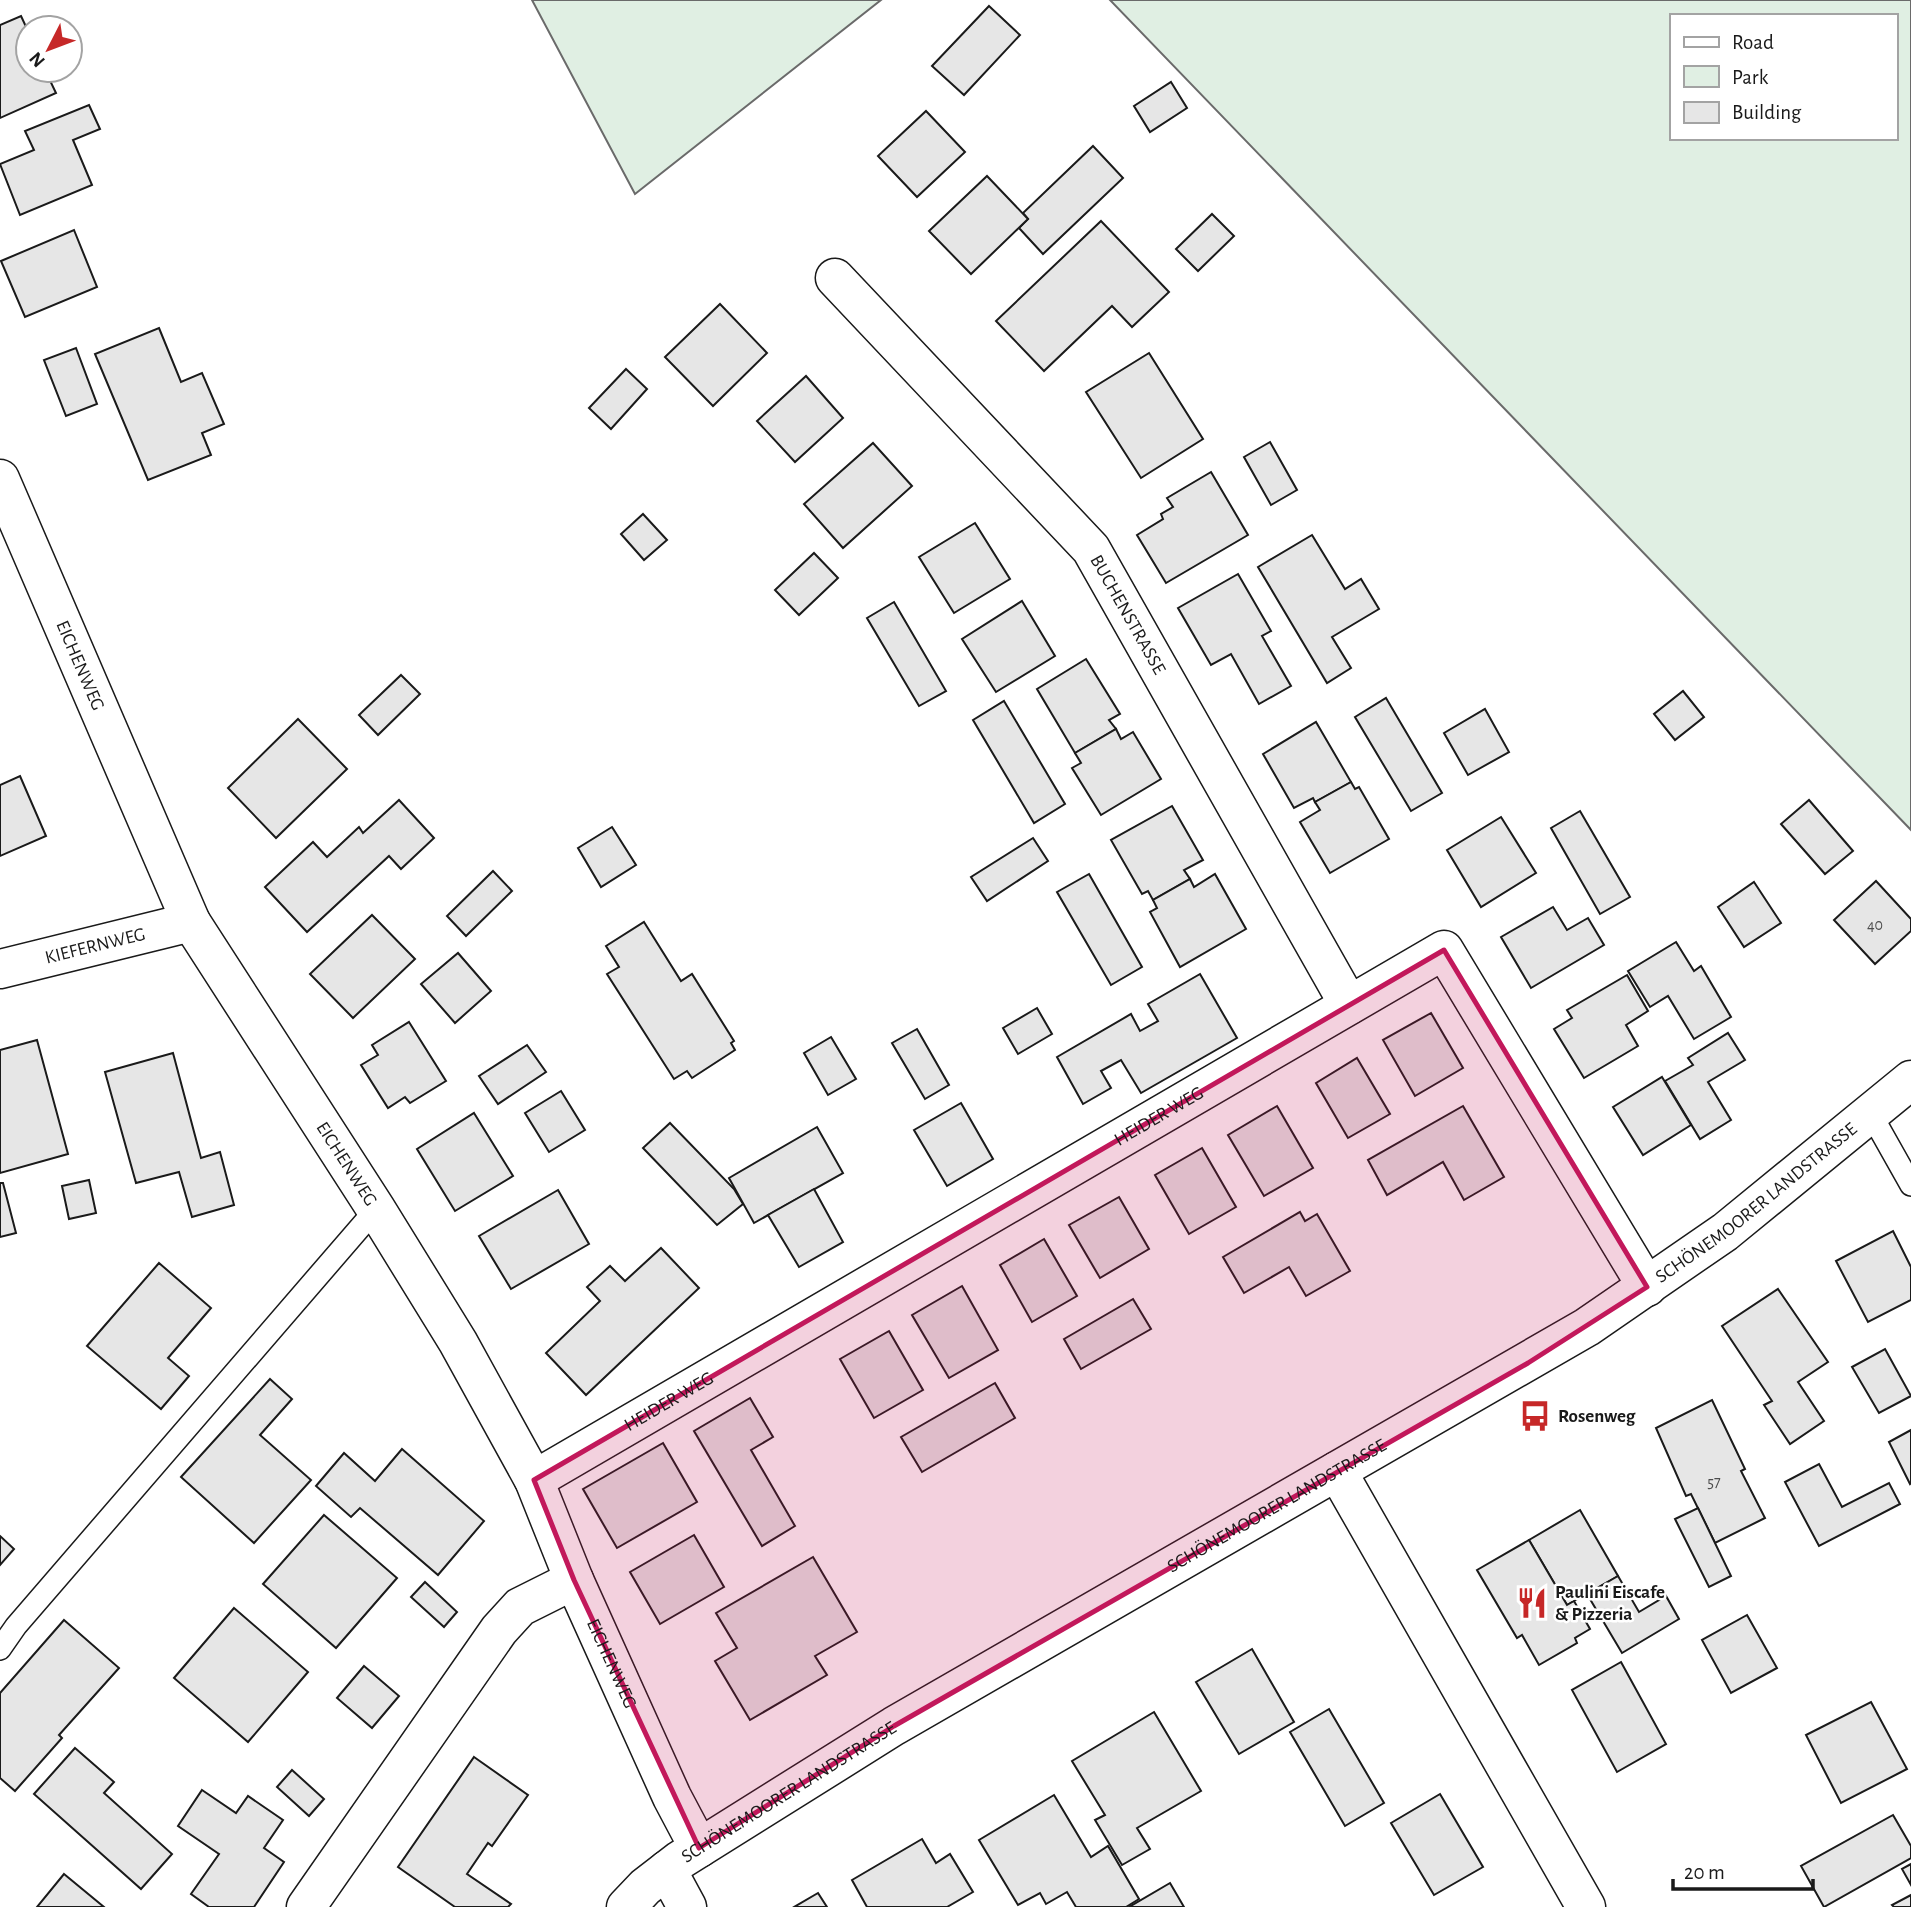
<svg xmlns="http://www.w3.org/2000/svg" width="1911" height="1907" font-family="'Alegreya Sans',sans-serif">
<style>
.green{fill:#e0efe3;stroke:#6a6a6a;stroke-width:2;fill-rule:evenodd}
.building{fill:#e6e6e6;stroke:#1a1a1a;stroke-width:2}
.lines{fill:none;stroke-linecap:round;stroke-linejoin:round}
.service-casing{stroke:#1a1a1a;stroke-width:24}
.minor-casing{stroke:#1a1a1a;stroke-width:41}
.tertiary-casing{stroke:#1a1a1a;stroke-width:41}
.service{stroke:#fff;stroke-width:21}
.minor{stroke:#fff;stroke-width:38}
.tertiary{stroke:#fff;stroke-width:38}
.marked{fill:#c2185b;fill-opacity:0.2;stroke:#c2185b;stroke-width:5;stroke-linejoin:round}
.labels{text-anchor:middle;dominant-baseline:central;stroke-width:5;stroke-linejoin:round;paint-order:stroke}
.number-label{font-size:16px;fill:#4d4d4d}
.street-label{font-size:19px;fill:#1a1a1a;stroke:#fff}
.poi-label{font-size:19px;font-weight:bold;fill:#1a1a1a;stroke:#fff;text-anchor:start}
</style>
<rect width="100%" height="100%" fill="#fff"/>
<g class="green">
<path d="M532,0H881L635,194Z"/>
<path d="M1110,0H1911V830ZM1671,16H1895V138H1671Z"/>
</g>
<g class="building">
<path d="M989,6L1020,35L964,95L932,66Z"/>
<path d="M21,16L28,31V70H45L56,93L0,118V25Z"/>
<path d="M1171,82L1187,108L1150,132L1134,106Z"/>
<path d="M89,105L100,129L73,140L92,185L20,215L0,164L34,150L25,131Z"/>
<path d="M926,111L965,152L917,197L878,156Z"/>
<path d="M1093,146L1123,178L1043,254L1019,228L1028,219L1023,213Z"/>
<path d="M987,176L1028,219L971,274L929,231Z"/>
<path d="M1212,214L1234,236L1198,271L1176,249Z"/>
<path d="M1101,221L1169,292L1132,327L1112,306L1044,371L996,321Z"/>
<path d="M74,230L97,287L25,317L1,261Z"/>
<path d="M720,304L767,353L713,406L665,357Z"/>
<path d="M159,328L181,382L202,373L224,424L202,433L211,455L148,480L95,354Z"/>
<path d="M76,348L97,404L66,416L44,360Z"/>
<path d="M1149,353L1203,439L1141,478L1086,392Z"/>
<path d="M626,369L647,389L611,429L589,408Z"/>
<path d="M806,376L843,418L795,462L757,421Z"/>
<path d="M1270,442L1297,490L1271,505L1244,457Z"/>
<path d="M873,443L912,486L843,548L804,504Z"/>
<path d="M1211,472L1248,535L1166,583L1137,535L1163,519L1161,514L1173,507L1167,498Z"/>
<path d="M643,514L667,540L644,560L621,534Z"/>
<path d="M975,523L1010,579L954,613L919,557Z"/>
<path d="M1312,535L1345,589L1361,579L1379,609L1332,637L1351,668L1327,683L1258,567Z"/>
<path d="M814,553L838,578L799,615L775,590Z"/>
<path d="M1238,574L1271,631L1262,636L1291,686L1259,704L1231,654L1211,665L1178,608Z"/>
<path d="M1022,601L1055,656L996,692L962,639Z"/>
<path d="M894,602L946,691L919,706L867,618Z"/>
<path d="M1086,659L1120,714L1109,720L1116,729L1075,753L1037,689Z"/>
<path d="M401,675L420,694L378,735L359,715Z"/>
<path d="M1683,691L1704,717L1675,740L1654,714Z"/>
<path d="M1386,698L1442,793L1411,811L1355,717Z"/>
<path d="M1004,701L1065,804L1034,823L973,720Z"/>
<path d="M1485,709L1509,752L1468,775L1444,733Z"/>
<path d="M298,719L347,769L276,838L228,788Z"/>
<path d="M1316,722L1351,782L1315,802L1313,798L1294,808L1263,754Z"/>
<path d="M1116,729L1121,739L1133,732L1161,779L1101,815L1072,768L1081,763L1075,753Z"/>
<path d="M20,776L46,836L0,856V785Z"/>
<path d="M1351,782L1355,789L1359,787L1389,839L1330,873L1300,822L1320,810L1315,802Z"/>
<path d="M399,800L434,838L401,869L389,856L307,932L265,887L313,842L327,857L359,827L363,833Z"/>
<path d="M1809,800L1853,851L1825,874L1781,824Z"/>
<path d="M1172,806L1203,860L1184,870L1190,879L1153,900L1148,891L1142,894L1111,840Z"/>
<path d="M1580,811L1630,897L1600,914L1551,828Z"/>
<path d="M1501,817L1536,873L1481,907L1447,850Z"/>
<path d="M612,827L636,865L601,887L578,848Z"/>
<path d="M1033,838L1048,861L987,901L971,877Z"/>
<path d="M493,871L512,891L466,936L447,916Z"/>
<path d="M1089,874L1142,967L1111,985L1057,892Z"/>
<path d="M1215,874L1246,929L1180,967L1150,912L1157,908L1153,900L1190,879L1194,887Z"/>
<path d="M1876,881L1911,919V931L1875,964L1834,920Z"/>
<path d="M1754,882L1781,923L1744,947L1718,907Z"/>
<path d="M1553,907L1567,930L1588,918L1604,945L1531,988L1501,937Z"/>
<path d="M372,915L415,959L353,1018L310,974Z"/>
<path d="M644,922L681,981L692,974L734,1041L731,1043L735,1050L692,1078L687,1071L674,1079L607,974L619,967L606,946Z"/>
<path d="M1676,942L1694,971L1701,966L1731,1017L1694,1039L1668,996L1650,1007L1628,971Z"/>
<path d="M458,953L491,991L455,1023L421,984Z"/>
<path d="M1200,974L1237,1038L1141,1093L1121,1060L1101,1071L1111,1088L1083,1104L1057,1057L1131,1014L1140,1031L1158,1021L1148,1004Z"/>
<path d="M1627,975L1648,1011L1626,1025L1638,1046L1584,1078L1554,1029L1572,1018L1567,1010Z"/>
<path d="M1037,1008L1052,1034L1018,1054L1003,1028Z"/>
<path d="M1431,1013L1463,1068L1415,1096L1383,1040Z"/>
<path d="M409,1022L446,1081L410,1103L405,1097L388,1108L361,1065L378,1055L372,1045Z"/>
<path d="M917,1029L949,1085L925,1099L892,1043Z"/>
<path d="M1728,1033L1745,1060L1708,1082L1731,1120L1700,1139L1665,1081L1693,1065L1688,1058Z"/>
<path d="M831,1037L856,1079L828,1095L804,1053Z"/>
<path d="M37,1040L68,1154L0,1173V1050Z"/>
<path d="M527,1045L546,1072L498,1104L479,1076Z"/>
<path d="M173,1053L201,1158L220,1152L234,1205L192,1217L179,1172L136,1183L105,1072Z"/>
<path d="M1357,1058L1390,1114L1348,1138L1316,1083Z"/>
<path d="M1662,1077L1691,1125L1643,1155L1613,1107Z"/>
<path d="M561,1091L585,1130L549,1152L525,1113Z"/>
<path d="M961,1103L993,1159L947,1186L914,1130Z"/>
<path d="M1277,1106L1313,1168L1264,1196L1228,1135Z"/>
<path d="M1463,1106L1504,1177L1464,1200L1443,1162L1387,1195L1368,1160Z"/>
<path d="M474,1113L513,1176L455,1211L417,1149Z"/>
<path d="M670,1123L734,1189L743,1204L717,1225L643,1148Z"/>
<path d="M817,1127L843,1173L754,1223L729,1178Z"/>
<path d="M1202,1148L1236,1207L1189,1234L1155,1175Z"/>
<path d="M89,1180L96,1213L69,1219L62,1186Z"/>
<path d="M0,1183H3L16,1233L0,1237Z"/>
<path d="M814,1189L843,1242L799,1267L768,1215Z"/>
<path d="M558,1190L589,1244L511,1289L479,1236Z"/>
<path d="M1119,1197L1149,1249L1100,1278L1069,1225Z"/>
<path d="M1300,1212L1305,1221L1317,1214L1350,1271L1306,1296L1289,1267L1244,1293L1223,1257Z"/>
<path d="M1893,1231L1911,1267V1300L1868,1322L1836,1261Z"/>
<path d="M1044,1239L1077,1296L1032,1322L1000,1265Z"/>
<path d="M661,1248L699,1288L586,1395L546,1353L600,1301L587,1287L610,1266L625,1281Z"/>
<path d="M159,1263L211,1308L168,1358L189,1376L161,1409L87,1346Z"/>
<path d="M962,1286L998,1350L949,1378L912,1315Z"/>
<path d="M1778,1289L1828,1362L1798,1382L1824,1421L1790,1444L1764,1405L1772,1401L1722,1326Z"/>
<path d="M1133,1299L1151,1329L1081,1369L1064,1339Z"/>
<path d="M889,1331L923,1390L874,1418L840,1359Z"/>
<path d="M1885,1349L1911,1396L1879,1413L1852,1367Z"/>
<path d="M270,1379L292,1399L260,1435L311,1480L254,1543L181,1477Z"/>
<path d="M995,1383L1015,1418L922,1472L901,1437Z"/>
<path d="M750,1398L773,1437L751,1450L795,1526L762,1546L694,1431Z"/>
<path d="M1712,1400L1745,1469L1741,1471L1765,1518L1715,1543L1691,1494L1686,1496L1656,1428Z"/>
<path d="M1911,1430V1483L1910,1484L1889,1442Z"/>
<path d="M663,1443L697,1502L617,1548L583,1489Z"/>
<path d="M402,1449L484,1521L438,1575L360,1508L351,1517L316,1486L344,1453L375,1481Z"/>
<path d="M1819,1464L1842,1507L1889,1483L1900,1504L1819,1546L1785,1482Z"/>
<path d="M1698,1508L1731,1576L1709,1587L1675,1519Z"/>
<path d="M1580,1510L1618,1576L1567,1605L1529,1540Z"/>
<path d="M324,1515L397,1578L336,1648L263,1584Z"/>
<path d="M694,1535L724,1587L660,1624L630,1572Z"/>
<path d="M0,1536L14,1549L0,1565Z"/>
<path d="M1529,1540L1567,1605L1574,1601L1590,1629L1575,1638L1577,1643L1539,1665L1522,1635L1517,1638L1477,1570Z"/>
<path d="M813,1557L857,1632L815,1656L827,1675L750,1720L715,1661L737,1648L716,1613Z"/>
<path d="M1618,1576L1639,1612L1666,1596L1679,1619L1622,1653L1587,1594Z"/>
<path d="M425,1582L457,1612L444,1627L411,1597Z"/>
<path d="M234,1608L308,1672L248,1742L174,1678Z"/>
<path d="M1747,1615L1777,1668L1731,1693L1702,1640Z"/>
<path d="M64,1620L119,1668L59,1735L62,1738L15,1791L0,1778V1693Z"/>
<path d="M1252,1649L1294,1722L1239,1754L1196,1682Z"/>
<path d="M1621,1662L1666,1744L1617,1772L1572,1690Z"/>
<path d="M364,1666L399,1696L372,1728L337,1698Z"/>
<path d="M1871,1702L1907,1769L1841,1803L1806,1735Z"/>
<path d="M1329,1709L1384,1803L1345,1826L1290,1732Z"/>
<path d="M1154,1712L1201,1791L1137,1828L1150,1849L1122,1865L1095,1820L1105,1815L1072,1761Z"/>
<path d="M75,1748L114,1782L104,1793L172,1854L141,1889L34,1794Z"/>
<path d="M474,1757L528,1795L492,1846L488,1843L467,1874L511,1904L508,1907H455L398,1867Z"/>
<path d="M292,1770L324,1799L309,1816L277,1787Z"/>
<path d="M202,1790L236,1813L248,1796L283,1820L264,1848L284,1862L254,1907H209L191,1894L219,1854L178,1826Z"/>
<path d="M1440,1794L1483,1867L1434,1895L1391,1823Z"/>
<path d="M1054,1795L1091,1857L1108,1846L1139,1899L1126,1907H1076L1067,1892L1046,1904L1040,1893L1018,1905L979,1840Z"/>
<path d="M1893,1815L1911,1846V1858L1824,1907L1801,1866Z"/>
<path d="M922,1839L936,1863L950,1854L973,1892L947,1907H867L852,1880Z"/>
<path d="M1911,1864V1885L1902,1869Z"/>
<path d="M64,1874L104,1907H37Z"/>
<path d="M1170,1883L1184,1907H1129Z"/>
<path d="M818,1893L827,1907H794Z"/>
<path d="M1911,1895V1907H1894L1892,1905Z"/>
</g>
<g class="lines">
<defs>
<g id="service">
<path d="M1871,1114L1911,1185"/>
<path d="M0,1649L16,1626L376,1209"/>
</g>
<g id="minor">
<path id="s1" d="M835,278L1091,549L1349,1005"/>
<path id="s2" d="M0,479L191,922L376,1209L458,1342L534,1480L574,1580L672,1797L699,1848"/>
<path id="s3" d="M0,969L191,922"/>
<path d="M1337,1471L1586,1907"/>
<path id="s4" d="M534,1480L1444,950L1647,1287"/>
<path d="M667,1870L687,1907"/>
<path d="M306,1907L499,1630L520,1607L574,1580"/>
</g>
<g id="tertiary">
<path id="s5" d="M626,1907L645,1887L680,1860L894,1726L1587,1327L1725,1232L1911,1080"/>
</g>
</defs>
<use href="#service" class="service-casing"/>
<use href="#minor" class="minor-casing"/>
<use href="#tertiary" class="tertiary-casing"/>
<use href="#service" class="service"/>
<use href="#minor" class="minor"/>
<use href="#tertiary" class="tertiary"/>
</g>
<path class="marked" d="M1444,950L1647,1287L1528,1363L894,1726L699,1848L574,1580L534,1480Z"/>
<defs>
<symbol id="bus-bare" viewBox="-9 -9 18 18"><path d="M-5-6H5V4H4V6H2V4H-2V6H-4V4H-5ZM-3.5-4V0h7V-4ZM-3.5 1.2v1.5H-2V1.2ZM2 1.2v1.5H3.5V1.2Z" fill="#c62828" stroke="#fff" stroke-width="2.5" paint-order="stroke"/></symbol>
<symbol id="restaurant-bare" viewBox="-9 -9 18 18"><path d="M-5-6h1v4h1v-4h1v4h1v-4h1v5L-1.5 .5V6h-2V.5L-5-1ZM5-6V6H3V1.5H1.5Q1.5-4 5-6Z" fill="#c62828" stroke="#fff" stroke-width="2.5" paint-order="stroke"/></symbol>
</defs>
<g fill-rule="evenodd">
<use href="#bus-bare" x="1513" y="1394" width="44" height="44"/>
<use href="#restaurant-bare" x="1510" y="1581" width="44" height="44"/>
</g>
<g class="labels">
<g class="number-label">
<text x="1875" y="925">40</text>
<text x="1714" y="1482">57</text>
</g>
<g class="street-label">
<text stroke="none"><textPath href="#s1" startOffset="448">BUCHENSTRASSE</textPath></text>
<text stroke="none"><textPath href="#s2" startOffset="203">EICHENWEG</textPath></text>
<text stroke="none"><textPath href="#s3" startOffset="98">KIEFERNWEG</textPath></text>
<text stroke="none"><textPath href="#s4" startOffset="723">HEIDER WEG</textPath></text>
<text stroke="none"><textPath href="#s2" startOffset="770">EICHENWEG</textPath></text>
<text stroke="none"><textPath href="#s5" startOffset="1334">SCHÖNEMOORER LANDSTRASSE</textPath></text>
<text stroke="none"><textPath href="#s4" startOffset="156">HEIDER WEG</textPath></text>
<text stroke="none"><textPath href="#s5" startOffset="766">SCHÖNEMOORER LANDSTRASSE</textPath></text>
<text stroke="none"><textPath href="#s2" startOffset="1337">EICHENWEG</textPath></text>
<text stroke="none"><textPath href="#s5" startOffset="200">SCHÖNEMOORER LANDSTRASSE</textPath></text>
</g>
<g class="poi-label">
<text x="1558" y="1416">Rosenweg</text>
<text x="1555" y="1592">Paulini Eiscafe<tspan x="1555" dy="22">&amp; Pizzeria</tspan></text>
</g>
</g>
<rect x="1670" y="14" width="228" height="126" fill="#ffffff" stroke="#a3a3a3" stroke-width="2"/>
<rect x="1684" y="37" width="35" height="10" fill="#ffffff" stroke="#a3a3a3" stroke-width="2"/>
<text x="1732" y="49" font-size="21" fill="#1a1a1a">Road</text>
<rect x="1684" y="66" width="35" height="21" fill="#e0efe3" stroke="#a3a3a3" stroke-width="2"/>
<text x="1732" y="84" font-size="21" fill="#1a1a1a">Park</text>
<rect x="1684" y="102" width="35" height="21" fill="#e6e6e6" stroke="#a3a3a3" stroke-width="2"/>
<text x="1732" y="119" font-size="21" fill="#1a1a1a">Building</text>
<g transform="translate(49 49) rotate(228)"><circle r="33" fill="#ffffff" stroke="#a3a3a3" stroke-width="2"/>
<path d="M0-5L12 26L0 18L-12 26Z" fill="#c62828"/>
<text y="-10" font-size="19" font-weight="bold" text-anchor="middle" fill="#1a1a1a">N</text>
</g>
<path d="M1673 1879v10h140v-10" fill="none" stroke="#1a1a1a" stroke-width="3.5"/>
<text x="1684" y="1879" font-size="21" fill="#1a1a1a" stroke="#ffffff" stroke-width="5" paint-order="stroke">20 m</text>
</svg>
